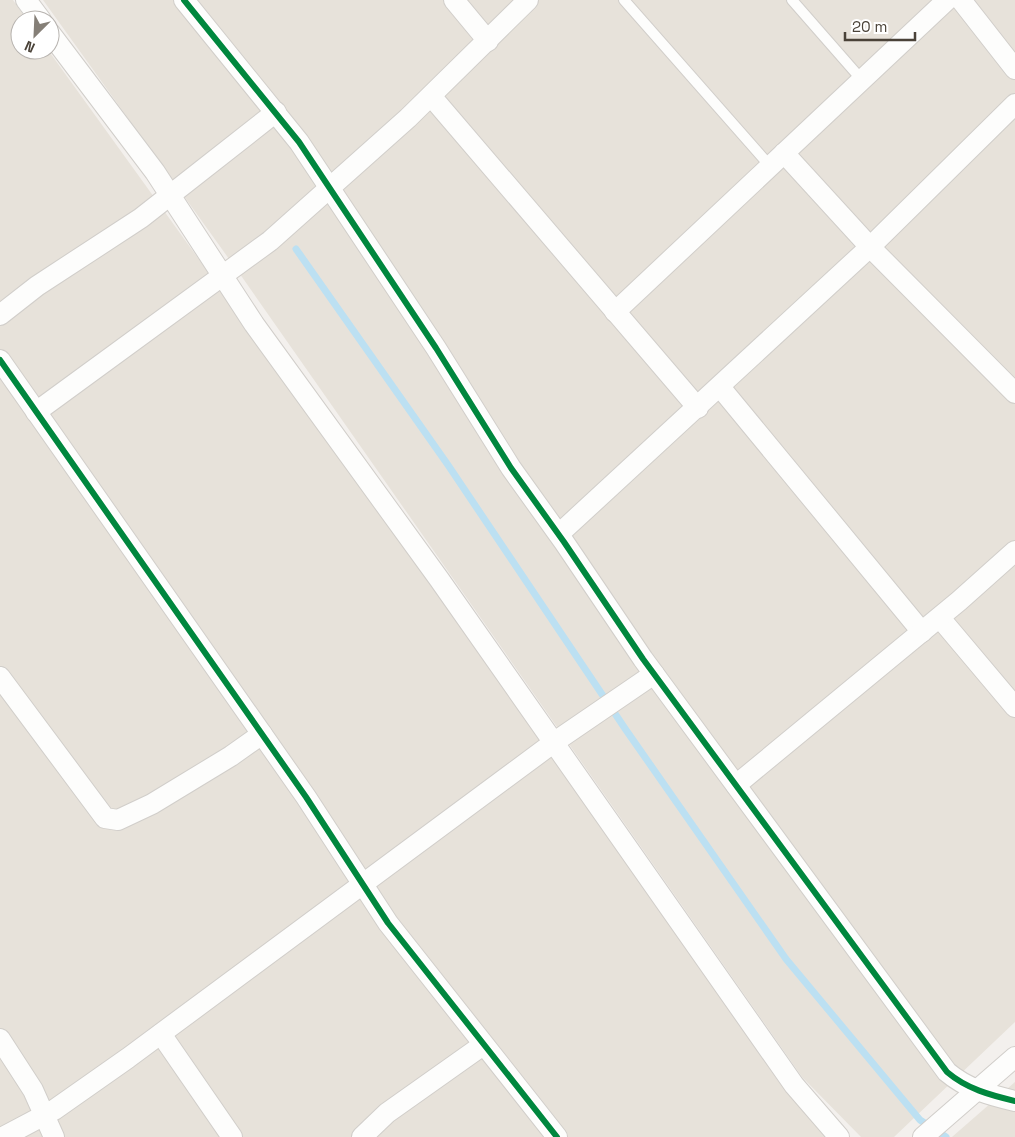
<svg xmlns="http://www.w3.org/2000/svg" width="1015" height="1137" font-family="'Space Grotesk',sans-serif">
<style>
.residential{fill:#e7e2da}
.lines{fill:none;stroke-linecap:round;stroke-linejoin:round}
.stream{stroke:#bce0f2;stroke-width:7}
.service-casing{stroke:#d1ceca;stroke-width:12}
.minor-casing{stroke:#d1ceca;stroke-width:22}
.service{stroke:#fdfdfc;stroke-width:10}
.minor{stroke:#fdfdfc;stroke-width:20}
.cycleway-casing{stroke:#fff;stroke-width:9}
.cycleway{stroke:#00873e;stroke-width:6}
</style>
<rect width="100%" height="100%" fill="#f3f0ed"/>
<g class="residential">
<path d="M0,0H13L27,20H20V50H48L523,709L778,1081L826,1137H0Z"/>
<path d="M43,0H1015V1022L894,1137H861L802,1077L242,277Z"/>
<path d="M1015,1082V1137H952Z"/>
</g>
<g class="lines">
<path class="stream" d="M296,249L448,465L626,730L786,959L920,1120L946,1137"/>
<defs>
<g id="service">
<path d="M624,0L770,166"/>
<path d="M792,0L862,80"/>
</g>
<g id="minor">
<path d="M26,0L41,20"/>
<path d="M184,0L299,142L436,348L511,468L564,542L643,659L947,1072C967,1089 990,1095 1015,1101"/>
<path d="M454,0L488,41"/>
<path d="M961,0L1015,69"/>
<path d="M50,33L155,172L254,324L439,579L794,1085L839,1137"/>
<path d="M431,96L698,408"/>
<path d="M784,153L870,247L1015,393"/>
<path d="M615,312L947,0"/>
<path d="M0,315L37,286L141,218L276,112"/>
<path d="M0,360L306,797L388,923L557,1137"/>
<path d="M720,387L922,632"/>
<path d="M36,412L270,241L408,118L528,0"/>
<path d="M559,534L870,247L1015,104"/>
<path d="M940,618L1015,707"/>
<path d="M0,677L105,818L118,820L152,804L231,756L262,734"/>
<path d="M736,785L959,601L1015,551"/>
<path d="M161,1034L232,1137"/>
<path d="M0,1039L33,1090L54,1137"/>
<path d="M3,1137L54,1110L128,1058L553,743L654,674"/>
<path d="M362,1137L387,1113L483,1045"/>
<path d="M923,1137L1015,1057"/>
</g>
</defs>
<use href="#service" class="service-casing"/>
<use href="#minor" class="minor-casing"/>
<use href="#service" class="service"/>
<use href="#minor" class="minor"/>
<defs>
<g id="cycleway">
<path d="M184,0L299,142L436,348L511,468L564,542L643,659L947,1072C967,1089 990,1095 1015,1101"/>
<path d="M0,360L306,797L388,923L557,1137"/>
</g>
</defs>
<use href="#cycleway" class="cycleway-casing"/>
<use href="#cycleway" class="cycleway"/>
</g>
<g transform="translate(35 35) rotate(204)"><circle r="24" fill="#ffffff" stroke="#b7b3af"/>
<path d="M0-4L9 19L0 12L-9 19Z" fill="#857f77"/>
<text y="-8" font-size="14" font-weight="bold" text-anchor="middle" fill="#4a4238">N</text>
</g>
<path d="M845 32v8h70v-8" fill="none" stroke="#4a4238" stroke-width="2.5"/>
<text x="852" y="32" font-size="15" fill="#4a4238" stroke="#ffffff" stroke-width="4" paint-order="stroke">20 m</text>
</svg>
